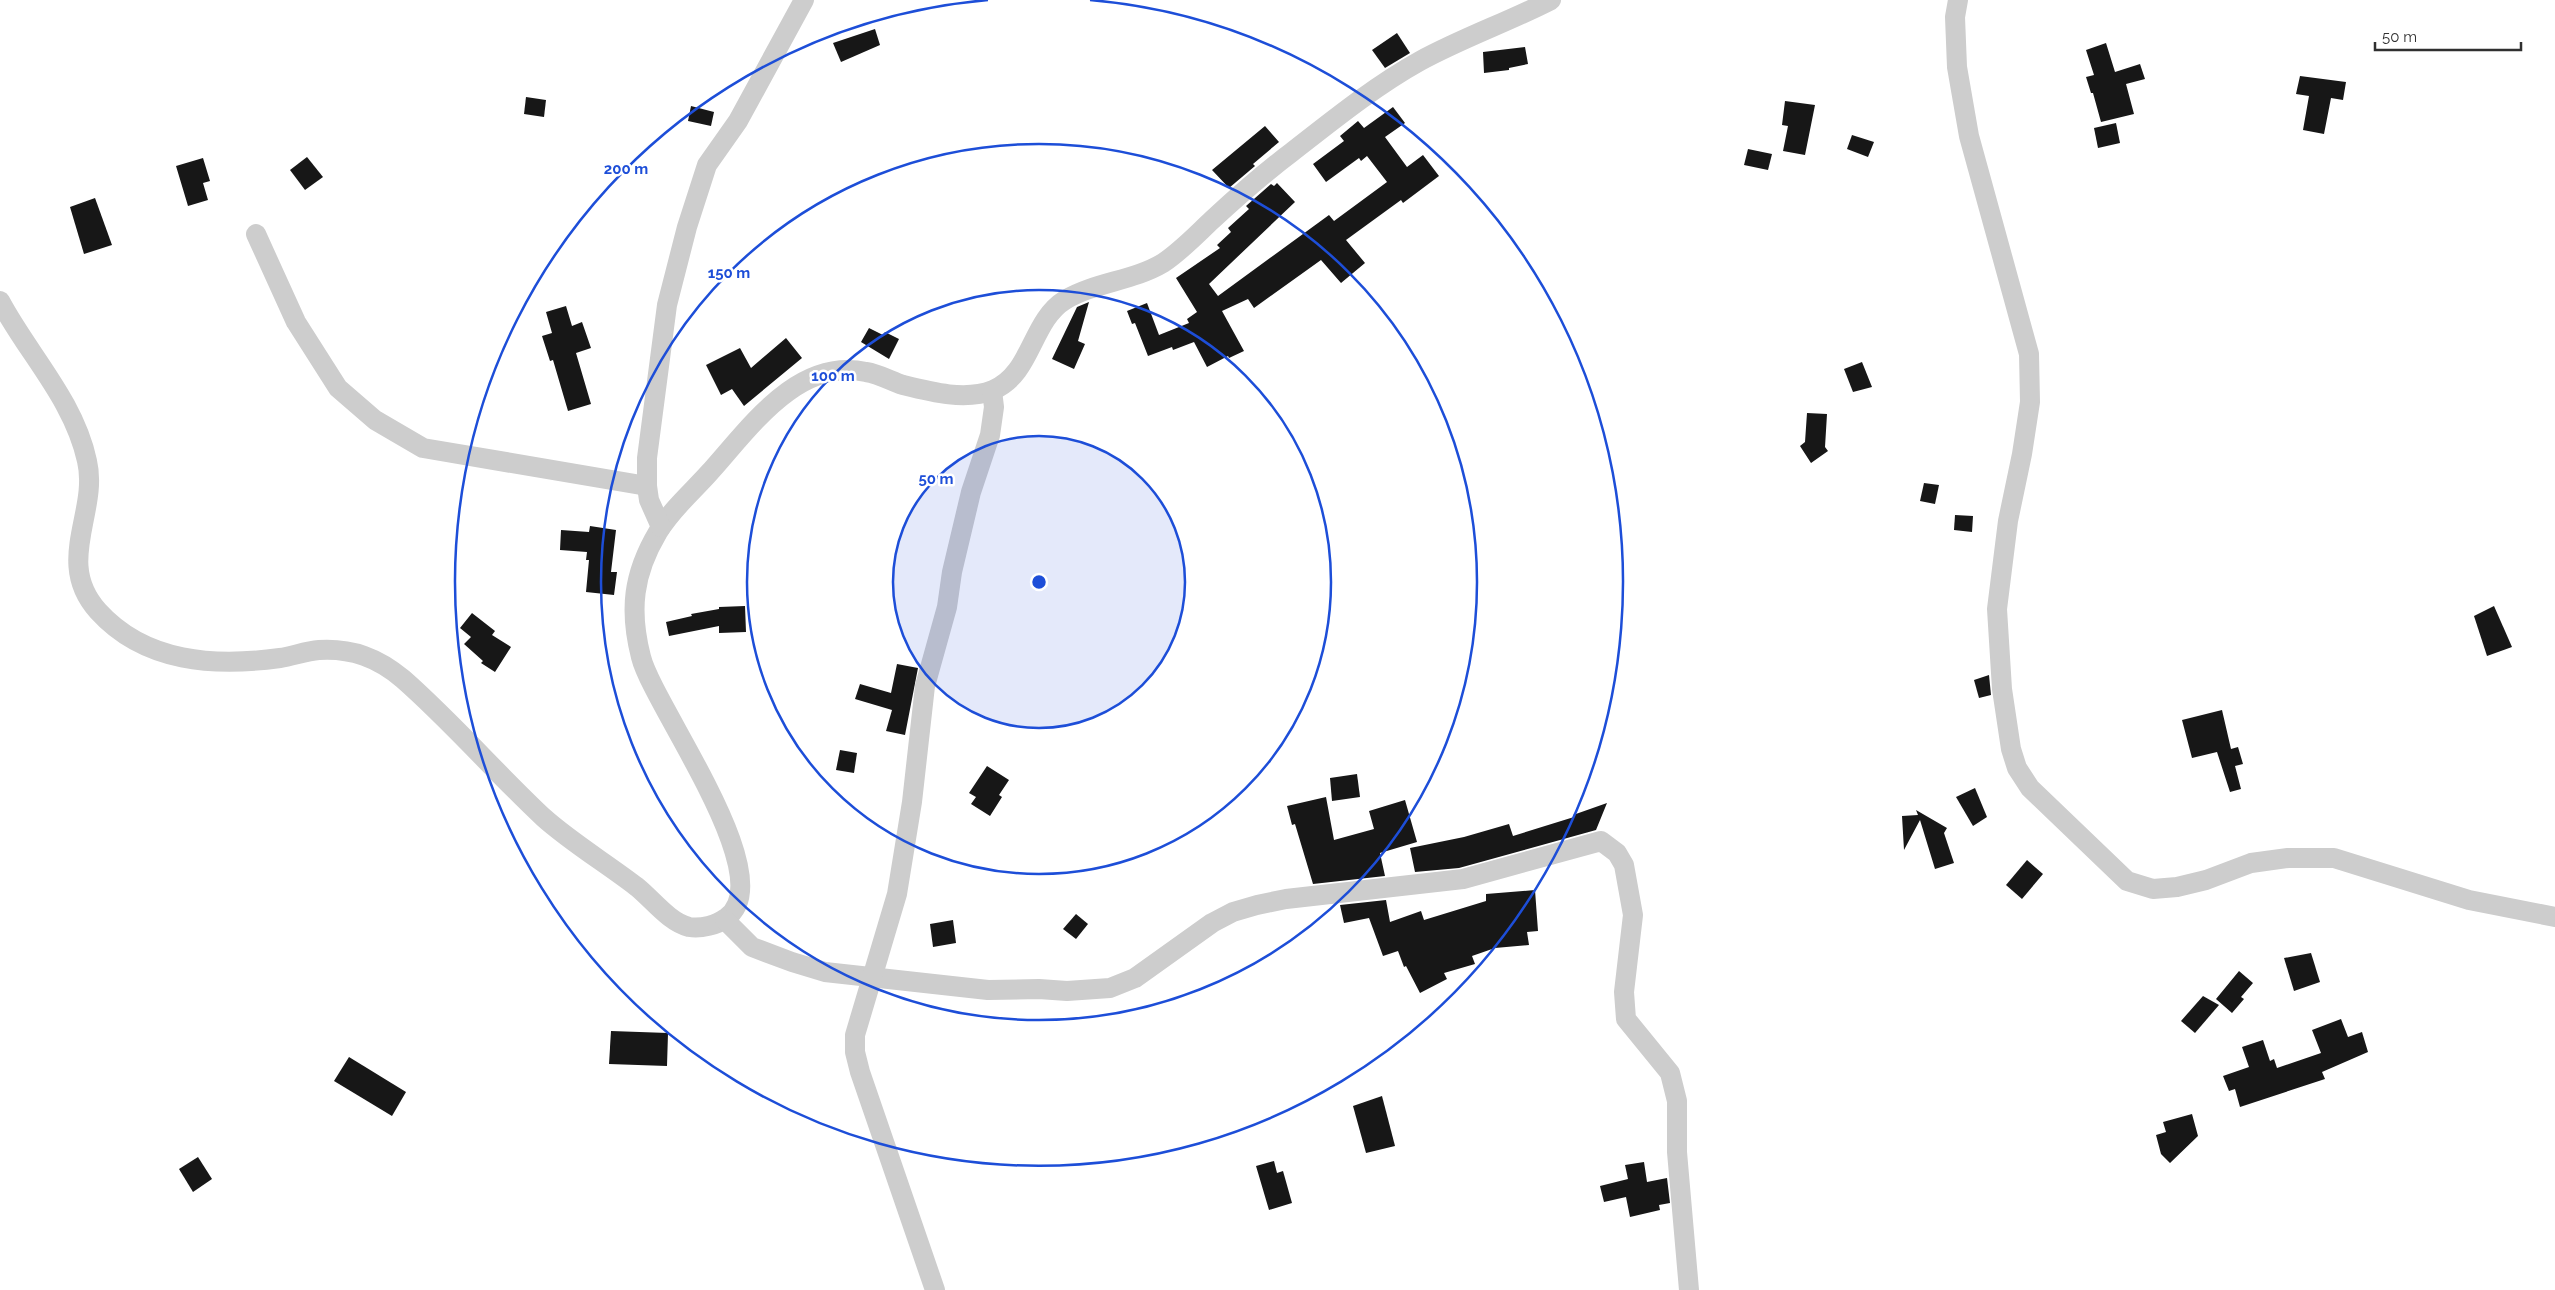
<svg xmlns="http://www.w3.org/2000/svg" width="2555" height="1290" font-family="Raleway,sans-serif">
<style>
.building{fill:#171717}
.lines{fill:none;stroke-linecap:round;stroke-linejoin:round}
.minor{stroke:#cdcdcd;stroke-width:20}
.ring{fill:none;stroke:#1d4ed8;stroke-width:2.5}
.centre{fill:#1d4ed8;stroke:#fff;stroke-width:2.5}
.ring-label{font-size:15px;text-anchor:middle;font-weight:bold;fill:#1d4ed8;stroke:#fff;stroke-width:5;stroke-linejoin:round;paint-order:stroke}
</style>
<rect width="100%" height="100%" fill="#fff"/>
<g class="building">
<path d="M875,29L880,45L841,62L833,43Z"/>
<path d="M1397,33L1410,53L1385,68L1372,50Z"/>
<path d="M2106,43L2115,72L2140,64L2145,79L2126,84L2134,114L2101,122L2093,93H2091L2086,77L2094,75L2086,50Z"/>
<path d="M1525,47L1528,64L1509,68V70L1484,73L1483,52Z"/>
<path d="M2300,76L2346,82L2343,100L2331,98L2324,134L2303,130L2309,96L2296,94Z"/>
<path d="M526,97L546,100L544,117L524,114Z"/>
<path d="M1785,101L1815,105L1805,155L1783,151L1788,126L1782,125Z"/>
<path d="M691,106L714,112L711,126L688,121Z"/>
<path d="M1393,107L1405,123L1385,137L1407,167L1423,155L1439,176L1403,203L1401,200L1346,240L1365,263L1341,283L1321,260L1254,308L1248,299L1222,311L1244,351L1229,358L1228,356L1207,367L1194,342L1173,350L1172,347L1148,356L1135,323L1132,324L1127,311L1147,303L1159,335L1189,323L1187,319L1197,312L1176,278L1220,248L1217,245L1231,232L1228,228L1249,209L1246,206L1271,184L1274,186L1277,183L1295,202L1209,284L1218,296L1329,215L1334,221L1387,182L1367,156L1361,161L1359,158L1326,182L1313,164L1344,141L1340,136L1358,121L1364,128Z"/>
<path d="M2116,123L2120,143L2098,148L2094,128Z"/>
<path d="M1265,126L1279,142L1253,164L1255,166L1229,188L1212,170Z"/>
<path d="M1852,135L1874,142L1868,157L1847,149Z"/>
<path d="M1748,149L1772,154L1768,170L1744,165Z"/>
<path d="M307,157L323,177L305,190L290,170Z"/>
<path d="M203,158L210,181L203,183L208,200L188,206L176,166Z"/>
<path d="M95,198L112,245L84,254L70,207Z"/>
<path d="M1089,302L1078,341L1085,344L1074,369L1052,359L1077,307Z"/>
<path d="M566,306L572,326L582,322L591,348L576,353L591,404L568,411L553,360L550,361L542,336L552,333L546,312Z"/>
<path d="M869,328L883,335L885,332L899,339L889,359L861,342Z"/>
<path d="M786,338L802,358L744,406L732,389L721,395L706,365L740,348L751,368Z"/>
<path d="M1862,362L1872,387L1853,392L1844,369Z"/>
<path d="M1807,413L1827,414L1825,447L1828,451L1811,463L1800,446L1805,442Z"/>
<path d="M1924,483L1939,485L1935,504L1920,501Z"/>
<path d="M1955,515L1973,516L1972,532L1954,530Z"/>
<path d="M590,526L616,530L611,572H617L614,595L586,592L589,560H586L587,552L560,550L561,530L589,532Z"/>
<path d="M745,606L746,632L719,633V626L669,636L666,622L692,616L691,614L719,609V607Z"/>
<path d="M2494,606L2512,647L2487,656L2474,616Z"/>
<path d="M472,613L495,631L492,635L511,647L495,672L481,663L483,661L464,644L471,637L460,628Z"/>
<path d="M897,664L918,668L905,735L886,731L892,710L855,699L860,684L891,693Z"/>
<path d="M1989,675L1991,695L1979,698L1974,680Z"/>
<path d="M2222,710L2231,749L2238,747L2243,764L2235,766L2241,789L2230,792L2217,752L2192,758L2182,720Z"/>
<path d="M840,750L857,753L854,773L836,770Z"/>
<path d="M987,766L1009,780L999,795L1002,797L990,816L971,804L976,797L969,793Z"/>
<path d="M1357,774L1360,797L1332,801L1330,778Z"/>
<path d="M1975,788L1987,817L1973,826L1956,797Z"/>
<path d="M1326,797L1334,840L1374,829L1369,811L1405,800L1417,842L1380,853L1385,876L1313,884L1295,824L1292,825L1287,806Z"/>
<path d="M1607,803L1596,830L1459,868L1415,872L1410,848L1464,837L1509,824L1513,836L1574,817L1573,815Z"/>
<path d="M1916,810L1947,828L1944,833L1954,863L1935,869L1920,820L1904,850L1902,816L1918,815Z"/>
<path d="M2027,860L2043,874L2022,899L2006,885Z"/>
<path d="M1535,890L1538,931L1527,932L1529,945L1495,948L1472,956L1475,964L1444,973L1447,979L1420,993L1406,966L1404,967L1398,951L1383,956L1369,918L1344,923L1340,905L1386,900L1390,922L1421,911L1424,920L1486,901V894Z"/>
<path d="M1076,914L1088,924L1076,939L1063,929Z"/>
<path d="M953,920L956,943L933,947L930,924Z"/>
<path d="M2311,953L2320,982L2294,991L2284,958Z"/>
<path d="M2239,971L2253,983L2241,997L2244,999L2232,1013L2216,999Z"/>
<path d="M2203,996L2219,1005L2195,1033L2181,1021Z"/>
<path d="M2341,1019L2348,1037L2362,1032L2368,1052L2322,1072L2325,1079L2240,1107L2235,1089L2229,1091L2223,1076L2249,1067L2242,1047L2263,1040L2270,1061L2274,1059L2277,1068L2321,1053L2312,1030Z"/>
<path d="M611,1031L668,1033L667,1066L609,1064Z"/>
<path d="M349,1057L406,1092L392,1116L334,1081Z"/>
<path d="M1382,1096L1395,1146L1366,1153L1353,1106Z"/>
<path d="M2192,1114L2198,1136L2170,1163L2161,1154L2156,1135L2166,1132L2163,1122Z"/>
<path d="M198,1157L212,1179L193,1192L179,1169Z"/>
<path d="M1274,1161L1277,1173L1283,1171L1292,1203L1269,1210L1256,1166Z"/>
<path d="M1644,1162L1647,1182L1667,1178L1670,1203L1659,1205L1660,1210L1630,1217L1626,1197L1604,1202L1600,1186L1628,1179L1625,1165Z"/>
</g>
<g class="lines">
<g class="minor">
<path d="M1958,0L1955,17L1957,67L1969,136L2029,354L2030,402L2022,454L2008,521L1997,609L2002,689L2011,749L2017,768L2030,788L2127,881L2153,889L2177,887L2206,880L2251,863L2288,858H2334L2469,900L2555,917"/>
<path d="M256,234L296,322L338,388L375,420L423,448L647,486"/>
<path d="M0,301C28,354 74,400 87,461C99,512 54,562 98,611C145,663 215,667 280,658C293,656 306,651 319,650C352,648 378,658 403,679C452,722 495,772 543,817C572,843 606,863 637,887C653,900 669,922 689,927C701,929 717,925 726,918C783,879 653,706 641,657C629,610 633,574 658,532C671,510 692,492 709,473C749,429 797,357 866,372C879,374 891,381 903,385C931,392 966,401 993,390C1032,374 1031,321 1065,300C1095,282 1133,281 1163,263C1181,251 1196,235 1212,220C1238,196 1264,173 1292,152C1333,120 1375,86 1420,61C1462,38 1508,22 1551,0"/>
<path d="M661,527L649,500L647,486V458L667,305L687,227L707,165L738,121L804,0"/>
<path d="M725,920L752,947L792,962L825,972L988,990L1039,989L1067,991L1110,988L1135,978L1212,923L1233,912L1257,905L1286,899L1463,879L1601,841L1617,853L1624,865L1633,915L1624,992L1626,1019L1670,1073L1677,1101V1152L1689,1290"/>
<path d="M935,1290L860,1072L855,1052V1035L897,894L912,802L925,686L947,607L952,572L971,492L990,435L994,407L992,391"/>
</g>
</g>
<circle cx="1039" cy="582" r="146" fill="#1d4ed8" fill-opacity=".12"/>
<g class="ring">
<circle cx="1039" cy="582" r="146"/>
<circle cx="1039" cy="582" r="292"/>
<circle cx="1039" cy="582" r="438"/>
<path d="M1090 0A584 584 0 1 1 988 0"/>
</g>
<circle cx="1039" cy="582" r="8" class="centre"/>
<g class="ring-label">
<text x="626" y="174">200 m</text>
<text x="729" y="278">150 m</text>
<text x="833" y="381">100 m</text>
<text x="936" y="484">50 m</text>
</g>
<path d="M2375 42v8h146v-8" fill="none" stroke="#303030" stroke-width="2.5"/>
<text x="2382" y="42" font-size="15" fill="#303030" stroke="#ffffff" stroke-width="4" paint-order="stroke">50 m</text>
</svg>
